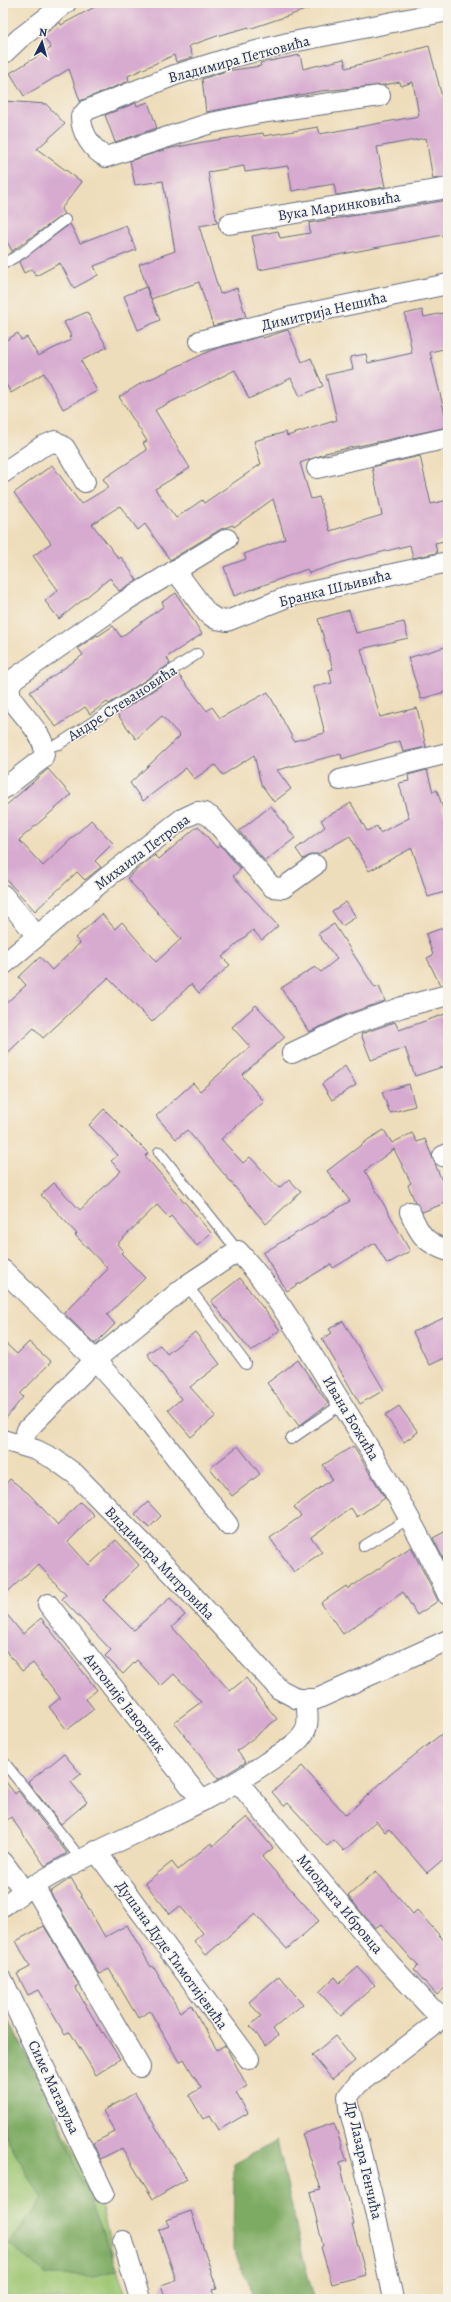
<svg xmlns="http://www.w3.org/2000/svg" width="451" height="2302" font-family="Alegreya,serif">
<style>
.green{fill:#9dc672;stroke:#5c7a68}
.forest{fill:#7eab64;stroke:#4c6d61}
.building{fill:#d7abd0}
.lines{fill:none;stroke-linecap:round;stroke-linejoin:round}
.lane-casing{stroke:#656c7e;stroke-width:12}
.street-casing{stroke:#656c7e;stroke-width:22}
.lane{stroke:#fff;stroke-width:10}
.street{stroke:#fff;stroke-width:20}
.labels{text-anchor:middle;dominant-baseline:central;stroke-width:3;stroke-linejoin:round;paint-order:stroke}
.street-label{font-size:15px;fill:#1b2f5e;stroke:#f7f3e8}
</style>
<rect width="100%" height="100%" fill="#f7f3e8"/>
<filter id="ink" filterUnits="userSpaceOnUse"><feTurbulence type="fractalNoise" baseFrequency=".025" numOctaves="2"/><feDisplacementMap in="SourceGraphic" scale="8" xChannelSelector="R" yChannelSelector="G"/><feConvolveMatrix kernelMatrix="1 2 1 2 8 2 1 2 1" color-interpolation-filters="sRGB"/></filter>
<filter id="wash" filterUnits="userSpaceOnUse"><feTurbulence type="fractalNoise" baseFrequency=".012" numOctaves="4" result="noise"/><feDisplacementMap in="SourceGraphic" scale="16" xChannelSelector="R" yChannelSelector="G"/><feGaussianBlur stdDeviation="0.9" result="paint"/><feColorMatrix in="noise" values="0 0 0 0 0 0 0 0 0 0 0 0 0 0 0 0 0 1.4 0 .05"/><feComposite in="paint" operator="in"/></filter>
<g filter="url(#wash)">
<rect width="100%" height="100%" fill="#eeddba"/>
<path class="green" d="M3,2006L102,2208L114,2260L127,2299H3Z"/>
<g class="forest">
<path d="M3,2011L45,2089L118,2270L93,2276L47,2275L9,2244L42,2199L3,2131Z"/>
<path d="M277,2141C291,2194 298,2248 315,2299H256L233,2250L234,2164Z"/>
</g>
<g id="blocks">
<g class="building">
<path d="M102,3H316L317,6L249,29V27L220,35L189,46L193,57L176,62L174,55L128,76L129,81L80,101L69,69L24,96L10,73L51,48L43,35L60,22L61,25Z"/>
<path d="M429,46L442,97L448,96V177L433,179L426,138L377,147L385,187L336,195L334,184L292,191L288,166L245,172L244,166L208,172L217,223L199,226L220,294L237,288L246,317L213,326L199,282L151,299L139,264L175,251L163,181L135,185L130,161L167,149L203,142L263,133L264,136L318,127L320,134L419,116L413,82L401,86L400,82L384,85L321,91L206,112L202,79L226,71L261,66L260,63L300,55L303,69L344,59L346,68Z"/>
<path d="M3,101L46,104L65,124L37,149L82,182L61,209L64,214L12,251L3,234Z"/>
<path d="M148,102L157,128L115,142L105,115L136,103L137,106Z"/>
<path d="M448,200V234L259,270L252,236L278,231L280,238L310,233L309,223Z"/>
<path d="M70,224L80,243L126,225L136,250L94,266L98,275L74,288L60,263L36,276L32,269L24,273L19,262Z"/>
<path d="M146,287L160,320L138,330L124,296Z"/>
<path d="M422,310L424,317L448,312V348L430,352L448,427L325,453V454L300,463L311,499L319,497L330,531L382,515L372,467L420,456L431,504L448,500V540L435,543L437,553L413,558L410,545L346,561L309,573L307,569L234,596L224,567L246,559L244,554L285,539L273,499L234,527L233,525L221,529L170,560L145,524L138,530L120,506L92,524L119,559L121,557L137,580L119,591L110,578L59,619L45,601L58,590L33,556L51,543L14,493L52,465L81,504L109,487L103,479L147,450L143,443L147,441L119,397L140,384L212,350L262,336L263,338L288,330L302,362L311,358L323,386L300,396L291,378L249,399L235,370L155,410L190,468L155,489L176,518L202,500L204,503L261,464L254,441L286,432L287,436L337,420L326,375L353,369L350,357L366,354L368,363L412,353L405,314Z"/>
<path d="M87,312L107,347L81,361L97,391L63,409L44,373L11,393L3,379V342L18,333L21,340L27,337L38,356L71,340L69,337L71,336L64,322Z"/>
<path d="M176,593L202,634L167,657L170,664L109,704L107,702L90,714L85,707L56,727L30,692L83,655L78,648L97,635L98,636L113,626L121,637L164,606L162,602Z"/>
<path d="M349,610L356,633L404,622L408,638L361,649L380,717L417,708L426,747L403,752L400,741L342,759L341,754L277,770L291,789L274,802L261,784L254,755L223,775L215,765L194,779L186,768L143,801L130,783L180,736L162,716L136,739L117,714L178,674L207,711L212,707L220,718L268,692L294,741L325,733L313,687L332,683L329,670L333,669L318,619Z"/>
<path d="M448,646V691L421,699L408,658Z"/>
<path d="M48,769L71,795L19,840L43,866L91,820L113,843L95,861L101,867L85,880L77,872L35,911L3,876V808Z"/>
<path d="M427,770L433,792L437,790L448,824V891L428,897L412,848L369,871L350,836L318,854H313L303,859L296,849L325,827L321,820L351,803L367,831L377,826L380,833L409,818L399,783L409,781L408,775Z"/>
<path d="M271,806L295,838L265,861L239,831Z"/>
<path d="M198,826L217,848L220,845L241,869L233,876L278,926L262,940L253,930L222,957L230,965L199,993L191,984L152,1022L108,978L43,1038L34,1028L3,1057V1006L26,985L19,977L40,957L52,970L80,943L75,938L102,914L115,929L122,922L156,962L181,939L127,878L155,855L159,859Z"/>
<path d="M346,902L356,917L342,926L332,911Z"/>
<path d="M334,924L375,988L379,986L385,1001L347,1014L309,1032L281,988L315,967L321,972L337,959L318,934Z"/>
<path d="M448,926V984L440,985L427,958L433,955L426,934Z"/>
<path d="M256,1005L285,1037L242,1075L264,1102L221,1139L243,1163L250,1157L279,1188L289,1179L301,1192L266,1224L187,1130L176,1139L156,1116L193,1083L200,1091L250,1047L232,1027Z"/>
<path d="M448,1013V1065L415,1076L405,1048L371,1060L361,1034L395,1022L399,1030Z"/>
<path d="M345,1066L356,1085L332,1100L322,1084Z"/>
<path d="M409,1084L415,1106L390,1113L382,1092Z"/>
<path d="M104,1109L148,1153L145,1156L211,1233L197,1246L171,1216L169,1218L157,1205L117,1244L123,1251L121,1253L145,1278L107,1315L115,1324L95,1344L64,1313L108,1269L75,1235L77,1234L41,1195L54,1183L80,1210L121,1171L111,1161L118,1155L89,1125Z"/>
<path d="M384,1130L392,1143L412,1133L417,1142L425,1139L448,1196V1202L422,1212L415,1202L408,1185L411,1183L394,1149L365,1171L410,1251L387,1264L375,1243L333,1268L331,1264L287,1291L263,1253L350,1201L327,1171L369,1139Z"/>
<path d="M240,1278L280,1330L251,1352L211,1301Z"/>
<path d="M448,1316V1356L429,1365L413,1332Z"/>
<path d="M343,1321L384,1390L360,1404L322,1339L332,1333L329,1329Z"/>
<path d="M195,1332L220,1364L190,1387L216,1416L191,1437L168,1410L181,1399L147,1354L160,1345L167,1354Z"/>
<path d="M3,1341L17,1354L29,1342L51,1362L20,1394L23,1397L3,1422Z"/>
<path d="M298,1360L328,1404L299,1426L267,1383Z"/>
<path d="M399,1406L418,1432L404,1442L385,1415Z"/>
<path d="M238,1446L260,1474L232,1496L210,1468Z"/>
<path d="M353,1446L385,1498L357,1517L351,1508L311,1537L322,1552L294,1572L270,1538L301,1516L294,1507L332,1479L323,1465Z"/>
<path d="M10,1479L29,1494L58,1525L80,1502L94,1515L68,1542L89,1565L116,1540L139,1565L103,1600L132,1629L134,1630L170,1598L185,1615L172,1627L230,1691L246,1678L256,1691L255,1692L277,1719L237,1751L246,1762L218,1779L174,1722L201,1702L174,1674L161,1686L137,1660L123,1674L105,1656L111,1650L62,1599L66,1595L38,1564L3,1596V1487Z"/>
<path d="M148,1502L161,1516L149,1528L135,1514Z"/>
<path d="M448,1530V1568L433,1538Z"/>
<path d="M411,1547L438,1601L417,1615L403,1592L343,1634L321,1603L346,1586L348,1589Z"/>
<path d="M3,1610L23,1634L41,1618L97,1690L86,1699L94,1709L67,1730L49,1707L60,1698L33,1663L22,1671L3,1647Z"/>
<path d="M448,1729V1855L427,1873L389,1829L385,1832L376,1821L344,1851L334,1840L327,1846L288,1803L284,1806L272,1792L302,1766L346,1815L392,1773Z"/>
<path d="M64,1754L81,1774L71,1782L87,1802L61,1824L28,1782Z"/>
<path d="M3,1778L15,1794L18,1791L67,1853L45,1866L11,1817L3,1823Z"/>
<path d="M247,1817L273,1848L262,1857L319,1921L287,1949L255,1914L206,1955L194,1941L203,1933L180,1906L170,1914L145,1883L172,1862L178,1870L211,1843L213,1846Z"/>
<path d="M376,1871L413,1914L417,1910L448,1945V1985L437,1995L414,1970L418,1966L381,1924L375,1928L348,1896Z"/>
<path d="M71,1878L105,1937L127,1925L151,1967L153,1966L180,2012L191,2005L217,2050L225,2045L247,2086L236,2093L248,2113L219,2130L210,2115L203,2119L189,2095L201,2088L184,2059L179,2062L150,2011L138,2018L109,1969L99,1974L50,1892Z"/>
<path d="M44,1926L79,1985L75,1987L102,2033L103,2032L120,2059L96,2075L70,2032L65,2035L39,1990L28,1995L17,1974L30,1967L16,1941Z"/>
<path d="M358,1967L375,1985L341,2016L319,1992L335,1977L340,1983Z"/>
<path d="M279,1976L303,2004L273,2029L278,2035L266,2046L250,2026L261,2016L249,2002Z"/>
<path d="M335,2036L355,2061L332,2079L312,2055Z"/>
<path d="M135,2093L187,2179L153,2199L122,2148L100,2159L93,2143L115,2132L103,2111Z"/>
<path d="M334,2123L347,2161L340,2163L354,2224H352L366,2275L332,2284L321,2247L323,2246L310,2192L321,2189L302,2134Z"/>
<path d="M191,2211L217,2289L213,2290L216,2299H166L161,2285L176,2280L159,2230L169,2226L166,2220Z"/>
</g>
</g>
</g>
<g filter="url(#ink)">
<use href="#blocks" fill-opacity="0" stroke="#656c7e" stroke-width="1"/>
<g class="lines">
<defs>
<g id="lane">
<path d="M3,264L22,253L65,220"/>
<path d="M44,748L59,744L197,654"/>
<path d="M159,1152L238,1251"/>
<path d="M187,1285L246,1364"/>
<path d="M291,1439L342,1404"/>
<path d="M364,1546L408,1519"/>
<path d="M3,1761L81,1859"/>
</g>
<g id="street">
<path d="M3,54L20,38L66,3"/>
<path d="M380,96L260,113L211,123L106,157C92,150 81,132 81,117L87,110L175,75L233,57L288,43L448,11"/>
<path d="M229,224L448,188"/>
<path d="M200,341L295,316L448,284"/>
<path d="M317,468L448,438"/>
<path d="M3,473L41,447L55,441L65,448L85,482"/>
<path d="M175,570L207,613L216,619L227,621L287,597L448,562"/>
<path d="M340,780L448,753"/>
<path d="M3,789L42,759C53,741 20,714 12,699C10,695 10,690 9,686L15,678L125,601L227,539"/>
<path d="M3,895L37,936"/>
<path d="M3,965L106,878L182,819L197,812L204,813L211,817L272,887L283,888L315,865"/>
<path d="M292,1053L351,1025L402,1007L448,995"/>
<path d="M443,1156L448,1154"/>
<path d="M410,1212C420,1235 424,1242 448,1251"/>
<path d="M3,1270L95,1360L132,1401L228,1525"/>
<path d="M3,1440L36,1450L54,1459L75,1474L171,1572L279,1689L298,1699H317L448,1640"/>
<path d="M22,1445L27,1430L95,1360L187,1285L238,1251C280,1297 310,1352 342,1404C380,1465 418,1529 448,1595"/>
<path d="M48,1604L202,1801"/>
<path d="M238,1782L389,1963L431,2008L448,2020"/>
<path d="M96,1851L249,2059"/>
<path d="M3,1862L24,1891"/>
<path d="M33,1885L140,2067"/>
<path d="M3,1906C85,1847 184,1820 266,1763C279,1754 296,1746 304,1733C310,1724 307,1710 306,1700"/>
<path d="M3,1981L104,2193"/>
<path d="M123,2241L140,2299"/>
<path d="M393,2299L371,2192L349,2108L348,2096L358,2084L432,2027L441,2016"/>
</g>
</defs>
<use href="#lane" class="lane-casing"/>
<use href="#street" class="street-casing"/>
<use href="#lane" class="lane"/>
<use href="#street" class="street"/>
</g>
</g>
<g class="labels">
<g class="street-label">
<text transform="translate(239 59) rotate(-15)">Владимира Петковића</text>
<text transform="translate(339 206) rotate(-9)">Вука Маринковића</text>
<text transform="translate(324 311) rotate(-13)">Димитрија Нешића</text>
<text transform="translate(335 588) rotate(-14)">Бранка Шљивића</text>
<text transform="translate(122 703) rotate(-33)">Андре Стевановића</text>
<text transform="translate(142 852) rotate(-37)">Михаила Петрова</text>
<text transform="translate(351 1418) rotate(59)">Ивана Божића</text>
<text transform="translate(160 1563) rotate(46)">Владимира Митровића</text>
<text transform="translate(125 1703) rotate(52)">Антоније Јаворник</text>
<text transform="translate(340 1904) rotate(50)">Миодрага Ибровца</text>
<text transform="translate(172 1955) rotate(54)">Душана Дуде Тимотијевића</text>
<text transform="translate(54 2087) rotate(65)">Симе Матавуља</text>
<text transform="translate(364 2160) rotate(77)">Др Лазара Генчића</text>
</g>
</g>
<rect width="451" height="2302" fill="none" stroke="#f7f3e8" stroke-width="16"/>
<g transform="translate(42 42) rotate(6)" stroke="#f7f3e8" stroke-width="3" paint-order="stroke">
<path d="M0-3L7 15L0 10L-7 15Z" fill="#1b2f5e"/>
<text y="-6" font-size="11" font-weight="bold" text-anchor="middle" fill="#1b2f5e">N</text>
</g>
</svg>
